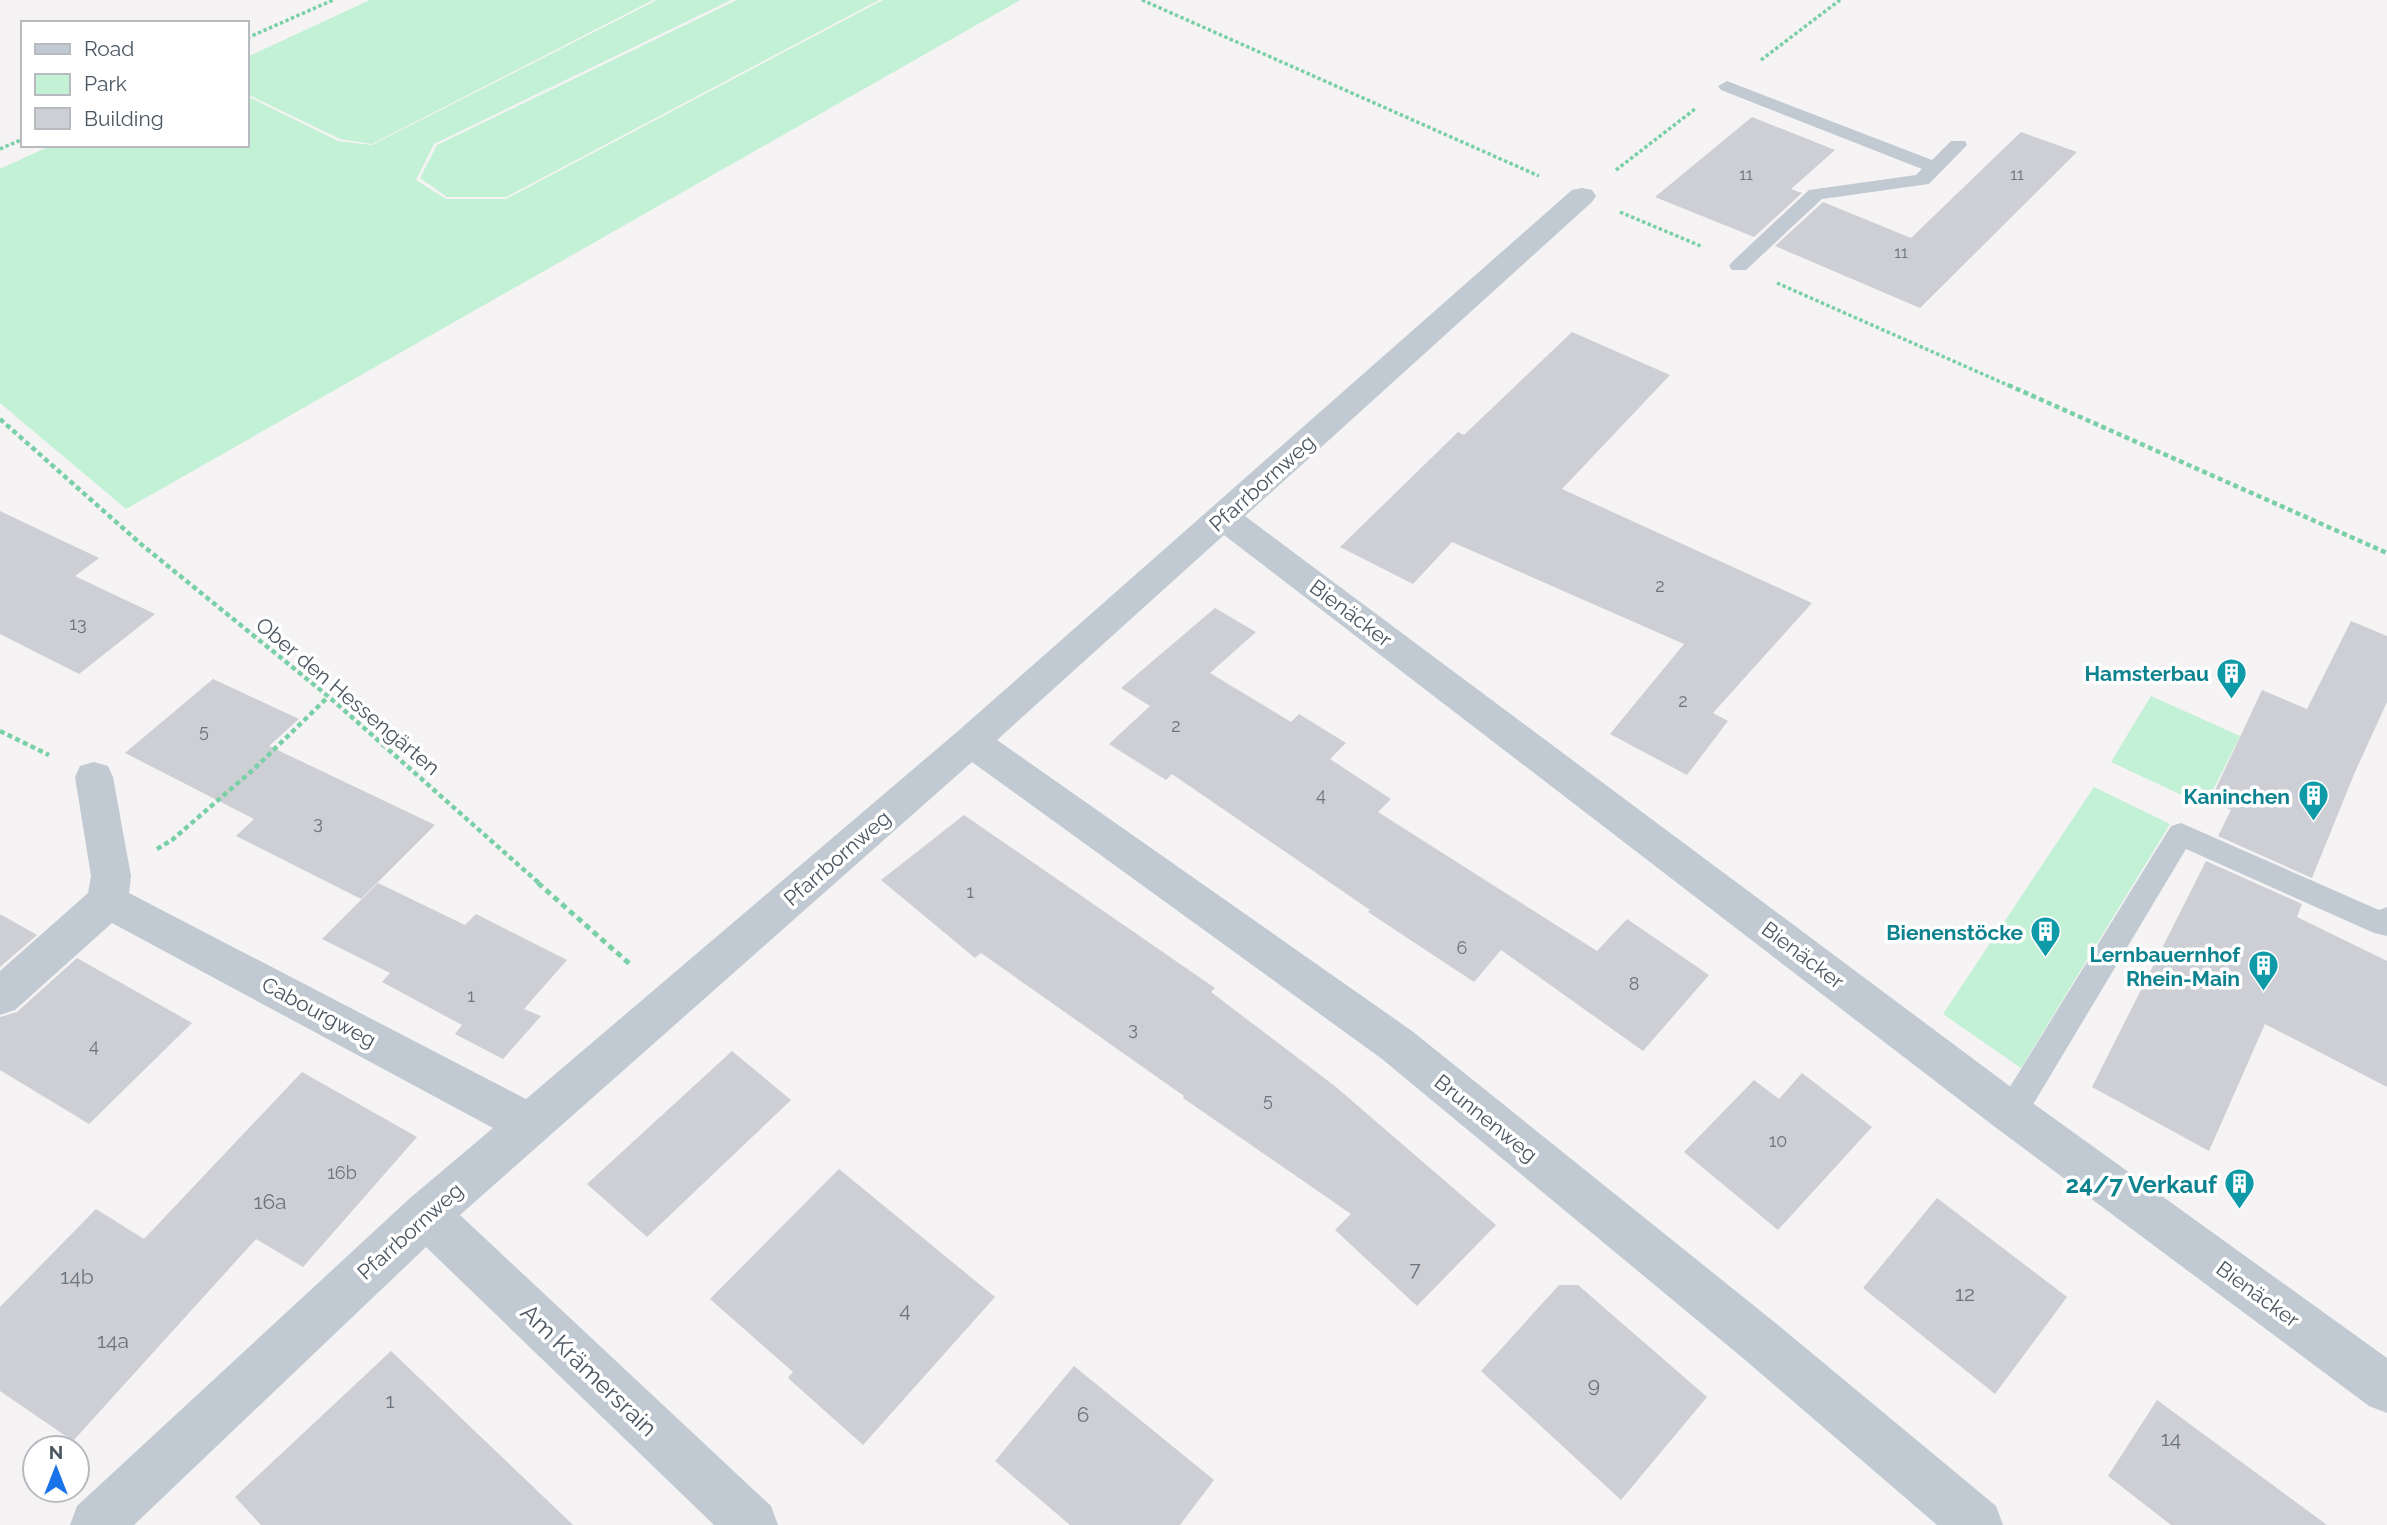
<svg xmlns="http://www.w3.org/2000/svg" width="2387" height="1525" font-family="Raleway,sans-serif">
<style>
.green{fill:#c3f1d5}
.building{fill:#cdcfd5}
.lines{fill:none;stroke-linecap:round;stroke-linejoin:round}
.path-far2{stroke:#7ad0a6;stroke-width:3.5;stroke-dasharray:3.5 2.5;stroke-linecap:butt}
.path-far1{stroke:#7ad0a6;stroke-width:4.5;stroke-dasharray:5 3.5;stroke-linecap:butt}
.path{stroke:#7ad0a6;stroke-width:5;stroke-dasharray:6 4.5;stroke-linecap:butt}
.lane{fill:#c1cad2;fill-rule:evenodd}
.street{fill:#c1cad2;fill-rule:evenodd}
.labels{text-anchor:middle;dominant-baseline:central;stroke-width:7;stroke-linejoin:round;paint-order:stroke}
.far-number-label{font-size:16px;fill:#6b747e}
.number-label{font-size:18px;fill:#6b747e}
.street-label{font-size:21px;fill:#4a5661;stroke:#fff}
.culture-label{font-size:21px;font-weight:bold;fill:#0d838f;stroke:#fff;text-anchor:end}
.near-number-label{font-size:21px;fill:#6b747e}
.near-culture-label{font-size:24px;font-weight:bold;fill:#0d838f;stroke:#fff;text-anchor:end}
.near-street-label{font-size:24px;fill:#4a5661;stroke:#fff}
</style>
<rect width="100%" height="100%" fill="#f5f3f3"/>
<g class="green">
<path d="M370,0H653L372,144L340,139L247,94V57Z"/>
<path d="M657,0H731L434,144L416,180L446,199H506L883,0H1020L126,509L0,403V169L52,145H247V96L338,141L372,145Z"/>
<path d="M737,0H879L506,197H447L420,178L437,145Z"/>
<path d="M2151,696L2240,736L2205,806L2111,762Z"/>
<path d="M2094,787L2170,824L2021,1068L1943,1014Z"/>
</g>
<g class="building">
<path d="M1752,117L1835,150L1791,189L1802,193L1754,237L1655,197Z"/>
<path d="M2021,132L2077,152L1920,308L1775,246L1823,202L1911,238Z"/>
<path d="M1572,332L1670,375L1562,489L1812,603L1713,713L1728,721L1687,775L1610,734L1684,644L1452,542L1413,584L1340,547L1458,432L1464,435Z"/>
<path d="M0,511L99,558L75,576L155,614L79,674L0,634Z"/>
<path d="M1215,608L1256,632L1210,673L1291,722L1299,714L1346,743L1330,759L1391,799L1378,812L1597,951L1627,919L1709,975L1643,1051L1501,950L1474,982L1368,912L1370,910L1172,774L1166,780L1109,744L1150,706L1121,688Z"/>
<path d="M2351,621L2387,636V702L2355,772L2312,878L2218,836L2231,810L2210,801L2262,690L2307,709Z"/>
<path d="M213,679L299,719L269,746L435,825L361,899L236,836L254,819L125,753Z"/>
<path d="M964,815L1215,988L1211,992L1336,1087L1496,1225L1417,1306L1335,1230L1351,1214L1183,1098L1184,1096L981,953L975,958L881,880Z"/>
<path d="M2206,861L2302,904L2297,917L2387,961V1087L2265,1024L2209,1151L2092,1087Z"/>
<path d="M378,883L465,925L476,914L567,960L524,1009L541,1016L503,1059L455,1034L462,1025L382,982L390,973L322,939Z"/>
<path d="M0,914L37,935L0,967Z"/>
<path d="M77,958L192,1023L89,1124L0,1070V1017L17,1012Z"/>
<path d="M732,1051L791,1100L647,1237L587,1184Z"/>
<path d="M302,1072L417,1137L303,1267L256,1239L73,1441L0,1391V1307L96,1209L144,1239Z"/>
<path d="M1802,1073L1872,1127L1778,1230L1684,1152L1754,1080L1779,1099Z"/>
<path d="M839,1169L995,1297L863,1445L788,1378L793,1372L710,1299Z"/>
<path d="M1937,1198L2067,1297L1995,1394L1863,1288Z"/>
<path d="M1559,1285H1578L1707,1397L1621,1500L1481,1371Z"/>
<path d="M391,1351L573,1525H261L235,1497Z"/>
<path d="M1074,1366L1214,1480L1180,1525H1070L995,1461Z"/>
<path d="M2157,1400L2327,1525H2171L2108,1476Z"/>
</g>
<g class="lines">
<g class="path-far2">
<path d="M1142,0L1539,176"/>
<path d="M247,38L333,0"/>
<path d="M1761,60L1840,0"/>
<path d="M0,149L23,139"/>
<path d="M1616,170L1695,109"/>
<path d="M1620,212L1703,247"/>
<path d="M1777,283L2012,387"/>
</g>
<g class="path-far1">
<path d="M2008,385L2387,553"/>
<path d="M0,419L142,545L328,696L540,884"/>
<path d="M0,731L49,755"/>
<path d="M157,849L172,840L254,769L328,697"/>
</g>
<path class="path" d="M538,883L632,966"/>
<g class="lane">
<path d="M1727,81L1932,160L1951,141H1965L1967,145L1929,184L1822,199L1746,270H1732L1729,266L1732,262L1809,190L1916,175L1922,169L1721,90L1718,86Z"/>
<path d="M2181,823L2379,910L2387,907V936L2374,933L2186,849L2022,1123L2011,1127L2000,1123L1996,1113L2000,1103L2171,826Z"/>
</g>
<path class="street" d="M1582,188L1592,190L1596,196L1592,202L1245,516L2027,1099L2387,1358V1413L2369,1406L1995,1127L1224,535L997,740L1412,1031L1778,1325L1996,1506L2003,1525H1937L1744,1359L1382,1059L972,762L460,1215L771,1506L778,1525H714L426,1247L134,1525H70L77,1506L409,1199L493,1128L112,923L15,1010L0,1015V971L88,893L91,876L75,777L80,766L94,762L108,766L113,777L131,876L129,893L526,1099L958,731L1572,190Z"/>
</g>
<defs>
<symbol id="building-pin" viewBox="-11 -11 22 30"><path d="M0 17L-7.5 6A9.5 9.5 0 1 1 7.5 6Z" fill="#0f9aa8" stroke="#fff"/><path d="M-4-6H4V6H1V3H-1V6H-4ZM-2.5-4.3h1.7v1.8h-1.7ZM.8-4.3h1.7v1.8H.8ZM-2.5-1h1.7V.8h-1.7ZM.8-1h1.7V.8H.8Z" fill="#fff"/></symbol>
</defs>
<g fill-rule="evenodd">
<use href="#building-pin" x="2214" y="656" width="35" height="47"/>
<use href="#building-pin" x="2296" y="778" width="35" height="47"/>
<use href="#building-pin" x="2028" y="914" width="35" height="47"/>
<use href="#building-pin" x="2246" y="948" width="35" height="47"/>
<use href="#building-pin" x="2222" y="1166" width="35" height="47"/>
</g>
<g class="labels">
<g class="far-number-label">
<text x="1746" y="174">11</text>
<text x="2017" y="174">11</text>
<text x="1901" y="252">11</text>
</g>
<g class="number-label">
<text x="1660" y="585">2</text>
<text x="78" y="623">13</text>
<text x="1683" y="700">2</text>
<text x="1176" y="725">2</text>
<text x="204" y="730">5</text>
<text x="1321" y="794">4</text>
<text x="318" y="822">3</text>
<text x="970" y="891">1</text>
<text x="1462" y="947">6</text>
<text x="1634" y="983">8</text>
<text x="471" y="995">1</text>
<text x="1133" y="1028">3</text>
<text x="94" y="1045">4</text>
<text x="1268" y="1099">5</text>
<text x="1778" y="1140">10</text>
<text x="342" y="1172">16b</text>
</g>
<g class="street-label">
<text transform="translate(1262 483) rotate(-42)">Pfarrbornweg</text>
<text transform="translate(1351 613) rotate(37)">Bienäcker</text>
<text transform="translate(348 696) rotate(40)">Ober den Hessengärten</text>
<text transform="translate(837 858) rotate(-41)">Pfarrbornweg</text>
<text transform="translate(1803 955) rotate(37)">Bienäcker</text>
<text transform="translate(319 1012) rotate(28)">Cabourgweg</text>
<text transform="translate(1486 1118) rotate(39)">Brunnenweg</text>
<text transform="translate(410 1231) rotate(-42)">Pfarrbornweg</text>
<text transform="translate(2258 1294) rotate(36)">Bienäcker</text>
</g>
<g class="culture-label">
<text x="2209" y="673">Hamsterbau</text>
<text x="2290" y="796">Kaninchen</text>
<text x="2023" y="932">Bienenstöcke</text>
<text x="2240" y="954">Lernbauernhof<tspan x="2240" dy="24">Rhein-Main</tspan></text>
</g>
<g class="near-number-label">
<text x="270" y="1201">16a</text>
<text x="1415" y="1268">7</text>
<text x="77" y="1276">14b</text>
<text x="1965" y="1293">12</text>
<text x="905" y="1309">4</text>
<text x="113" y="1340">14a</text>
<text x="1594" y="1384">9</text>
<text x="390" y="1400">1</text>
<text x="1083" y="1414">6</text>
<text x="2171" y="1438">14</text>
</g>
<g class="near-culture-label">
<text x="2217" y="1184">24/7 Verkauf</text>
</g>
<g class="near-street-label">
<text transform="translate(589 1370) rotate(44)">Am Krämersrain</text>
</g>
</g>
<rect x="21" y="21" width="228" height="126" fill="#ffffff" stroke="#b7bbc0" stroke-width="2"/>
<rect x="35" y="44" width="35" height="10" fill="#c1cad2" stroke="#b7bbc0" stroke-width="2"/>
<text x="84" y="56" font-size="21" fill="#4a5661">Road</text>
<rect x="35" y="74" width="35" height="21" fill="#c3f1d5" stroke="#b7bbc0" stroke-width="2"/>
<text x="84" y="91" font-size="21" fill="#4a5661">Park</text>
<rect x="35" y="108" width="35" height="21" fill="#cdcfd5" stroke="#b7bbc0" stroke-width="2"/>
<text x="84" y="126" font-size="21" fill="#4a5661">Building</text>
<g transform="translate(56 1469)"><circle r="33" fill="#ffffff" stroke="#b7bbc0" stroke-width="2"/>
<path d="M0-5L12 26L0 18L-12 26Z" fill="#1a73e8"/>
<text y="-10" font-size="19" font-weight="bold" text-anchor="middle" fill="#4a5661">N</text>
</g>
</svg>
